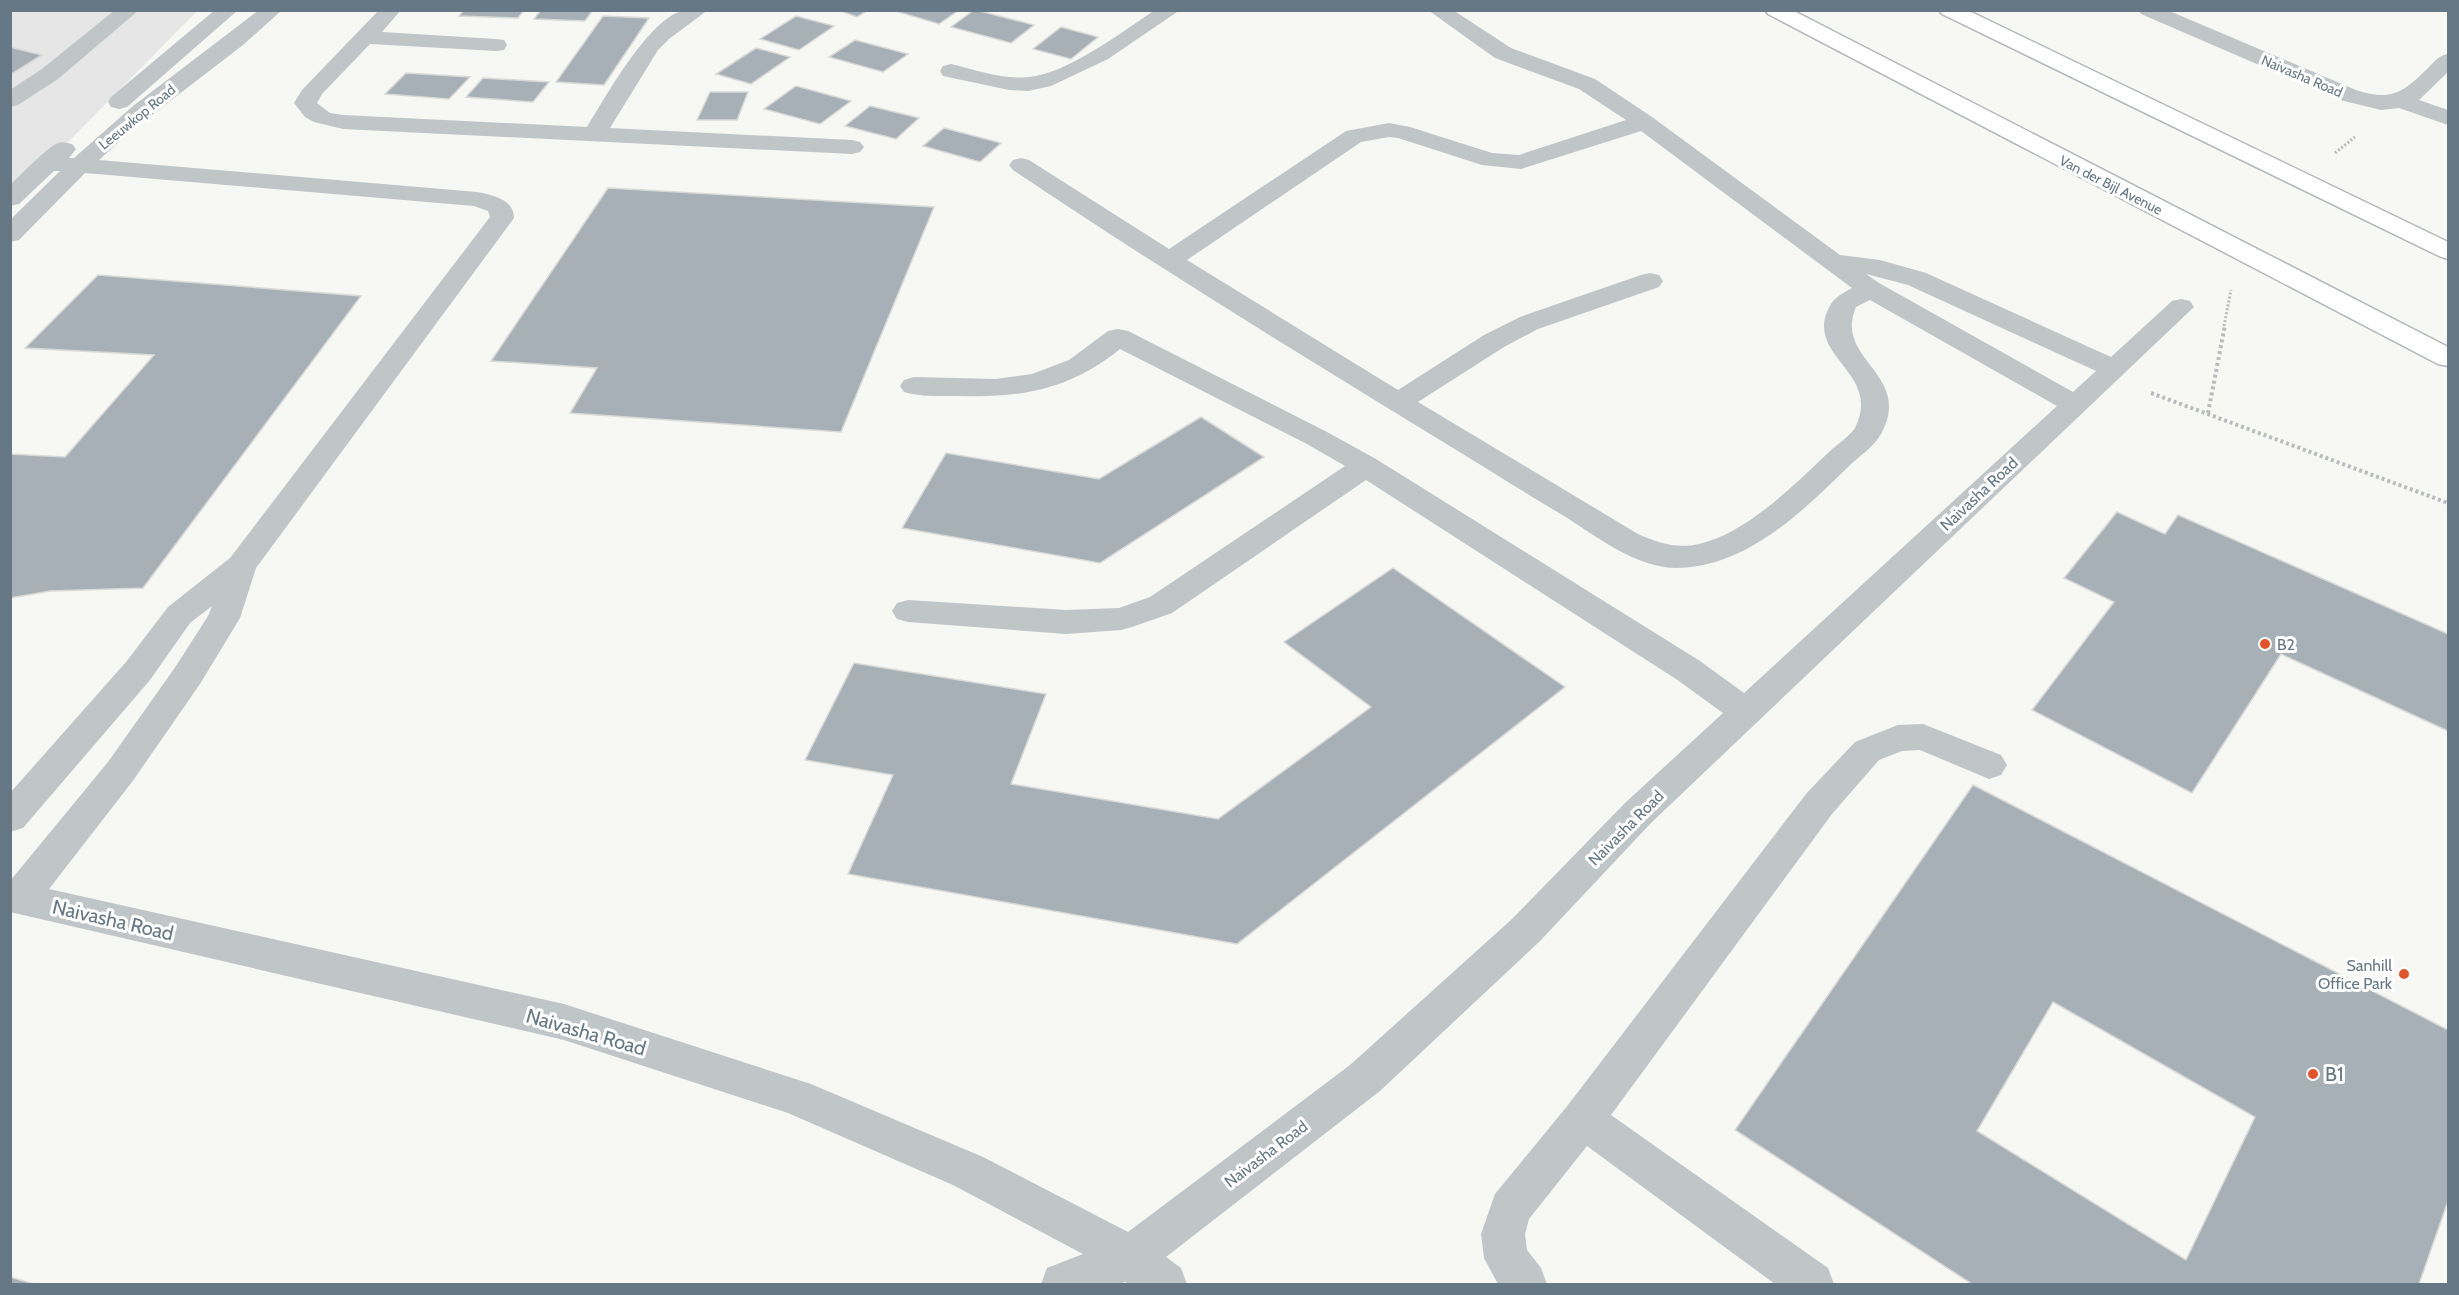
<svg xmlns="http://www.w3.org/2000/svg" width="2459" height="1295" font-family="Cabin,sans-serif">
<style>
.built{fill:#e5e6e5}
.building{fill:#a7b0b6;stroke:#d9d9d7;stroke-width:1.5;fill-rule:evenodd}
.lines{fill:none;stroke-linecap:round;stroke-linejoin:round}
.major-casing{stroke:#b2b7bb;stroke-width:3}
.path-far1{stroke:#b8bcbf;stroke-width:3;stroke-dasharray:2 2;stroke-linecap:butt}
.path{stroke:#b8bcbf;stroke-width:4;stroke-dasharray:3 3;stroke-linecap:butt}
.minor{fill:#c0c5c8;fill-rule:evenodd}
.major{fill:#fff;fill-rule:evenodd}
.poi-dot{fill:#e45328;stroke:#fff;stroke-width:2}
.labels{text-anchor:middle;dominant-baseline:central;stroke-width:6;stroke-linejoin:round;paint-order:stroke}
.far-street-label{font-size:14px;fill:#667885;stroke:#fff}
.street-label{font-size:16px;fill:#667885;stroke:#fff}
.poi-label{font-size:16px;fill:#667885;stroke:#fff;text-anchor:start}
.near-street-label{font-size:20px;fill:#667885;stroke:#fff}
.near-poi-label{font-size:20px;fill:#667885;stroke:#fff;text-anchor:start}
</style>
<rect width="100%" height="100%" fill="#f7f7f4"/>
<path class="built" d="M11,11H197L11,200Z"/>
<g class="building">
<path d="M464,10H524L518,18L459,16Z"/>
<path d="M541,10H593L585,21L534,19Z"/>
<path d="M838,10H868L857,17Z"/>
<path d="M892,10H959L939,24Z"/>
<path d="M974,10H976L1034,25L1011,43L951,27Z"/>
<path d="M603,16L649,18L604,85L556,82Z"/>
<path d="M796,16L834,26L799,50L760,39Z"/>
<path d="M1061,27L1098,37L1071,59L1033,49Z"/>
<path d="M855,40L908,54L883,72L829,57Z"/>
<path d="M10,47L42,55L10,75Z"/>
<path d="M756,48L790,57L751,84L716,74Z"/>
<path d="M406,73L470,77L449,99L385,94Z"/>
<path d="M483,78L549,82L533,102L466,97Z"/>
<path d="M796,86L851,101L820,124L764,109Z"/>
<path d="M710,92H748L737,120H697Z"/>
<path d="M870,106L919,118L896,139L845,126Z"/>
<path d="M944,128L1001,143L980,162L923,146Z"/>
<path d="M608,188L934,207L841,432L570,413L597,368L491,361Z"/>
<path d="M98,275L361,296L143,588L50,591L10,598V454L65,457L154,355L25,348Z"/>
<path d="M1201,417L1264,457L1100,563L902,528L946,453L1099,479Z"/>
<path d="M2117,512L2165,534L2178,515L2448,634V731L2281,654L2192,793L2032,710L2114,602L2064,578Z"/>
<path d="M1393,568L1565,687L1237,944L848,874L893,775L805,760L854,663L1046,694L1011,784L1218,819L1371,707L1284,642Z"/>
<path d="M1973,785L2448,1030V1201L2419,1284H1972L1735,1130ZM2053,1002L2255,1117L2186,1260L1977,1131Z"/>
<path d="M10,1277L34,1284H10Z"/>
</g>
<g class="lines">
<defs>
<g id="major">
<path d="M1765,10H1792L2448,347V366L2438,364L1768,14Z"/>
<path d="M1939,10H1967L2448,242V259L2439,256L1942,14Z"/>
</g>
</defs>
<use href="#major" class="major-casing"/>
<g class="path-far1">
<path d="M2335,153L2355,137"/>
<path d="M2224,326L2231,290"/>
</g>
<g class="path">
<path d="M2151,393L2448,503"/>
<path d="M2208,413L2225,325"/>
</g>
<g class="minor">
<path d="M115,10H139L58,79L18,105L10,107V90L42,69Z"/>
<path d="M215,10H238L127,107L119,109L111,107L108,102L111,97Z"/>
<path d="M259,10H282L243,45L131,131L99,160L477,192C492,195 514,199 514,218L256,568L240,618L200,684L132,782L49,889L564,1004L811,1084L983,1157L1128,1232L1350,1065L1512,919L1625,803L1723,713L1676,679L1366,480L1172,613L1132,627L1121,630L1066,634L908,622L897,619L892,611L897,603L908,600L1066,610L1119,608L1150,597L1345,466L1307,444L1120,349C1071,389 1022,398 960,396C941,396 922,397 904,392L900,386L904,380L914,377L995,379L1032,374L1069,360L1108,331L1118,329L1128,331L1327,432L1376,459L1700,661L1744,693L2057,406L1870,300L1856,307C1833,360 1914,374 1881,434C1874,447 1858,457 1848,467C1801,513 1745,568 1675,568C1635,567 1596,536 1564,516C1537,500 1511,484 1484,467C1326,370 1167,274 1013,170L1009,165L1013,160L1021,158L1029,160L1169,249L1346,131L1389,123L1410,127L1492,153L1519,155L1626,120L1579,89L1495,58L1428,10H1453L1511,48L1595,79L1652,117L1840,255L1880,260L1926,273L2111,357L2172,301L2181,299L2190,301L2194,307L1651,823L1540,941L1380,1091L1166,1257L1181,1268L1187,1284H1129L1125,1282L1118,1284H1041L1047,1268L1083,1254L953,1185L788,1113L564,1040L10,912V881L108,762L176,666L208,616L212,606L190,623L150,680L23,828L10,832V793L126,662L168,607L230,558L490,217L488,211L474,206L85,173L19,240L10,242V220L60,171H54L19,204L10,206V185C21,175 46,148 58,143C63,141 67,143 72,144L76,149L69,158H74L133,106ZM1641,131L1852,288C1839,295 1832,299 1827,312C1811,350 1863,370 1861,406C1861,413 1858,422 1855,428C1849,437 1836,445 1828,453C1794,485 1747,533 1699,544C1676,549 1659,543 1638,534L1418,402L1504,347L1538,329L1659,287L1663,281L1659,275L1650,273L1641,275L1520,317L1484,335L1398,390L1187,260L1361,142L1389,137L1398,138L1482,165L1521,169ZM1866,274L1908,285L2096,371L2073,392L1879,283Z"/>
<path d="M379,10H401L382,32L496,39L504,40L507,45L504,50L496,51L370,44L322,94L317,103L330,113L343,115L587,127C606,97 649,17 685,10C692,9 701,10 708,10L669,39L658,50L610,128L852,140L860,142L864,147L860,152L852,154L343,129L314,122L305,117L294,103L302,90Z"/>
<path d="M1155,10H1180L1108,59L1051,86L1028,91L1009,90L943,76L940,71L943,66L951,64C976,70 1003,80 1029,77C1067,74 1123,31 1155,10Z"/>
<path d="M2138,10H2167L2356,90C2392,102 2404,92 2430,66C2436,60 2440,55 2448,54V72L2419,100L2448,110V125L2399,108L2381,110L2340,100L2141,14Z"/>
<path d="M1923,724L2001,755L2007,765L2001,775L1989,779L1920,750L1902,751L1879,760L1832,814L1611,1115L1828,1268L1834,1284H1775L1587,1146L1529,1219L1525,1234L1527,1250L1541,1268L1547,1284H1498L1484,1258L1481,1234L1495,1194L1568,1105L1806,794L1855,742L1898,725Z"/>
</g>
<use href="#major" class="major"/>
</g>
<g class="poi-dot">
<circle cx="2265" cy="644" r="6"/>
<circle cx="2404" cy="974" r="6"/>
<circle cx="2313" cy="1074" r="6"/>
</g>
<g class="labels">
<g class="far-street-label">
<text transform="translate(2302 76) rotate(23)">Naivasha Road</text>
<text transform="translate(137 117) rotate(-39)">Leeuwkop Road</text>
<text transform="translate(2111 185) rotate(27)">Van der Bijl Avenue</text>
</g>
<g class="street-label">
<text transform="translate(1979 494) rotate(-43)">Naivasha Road</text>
<text transform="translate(1626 828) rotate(-45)">Naivasha Road</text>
<text transform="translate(1266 1154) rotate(-37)">Naivasha Road</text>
</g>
<g class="poi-label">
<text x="2277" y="644">B2</text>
<text x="2392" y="965" text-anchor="end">Sanhill<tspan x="2392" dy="18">Office Park</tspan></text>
</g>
<g class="near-street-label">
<text transform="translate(113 920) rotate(13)">Naivasha Road</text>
<text transform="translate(586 1032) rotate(16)">Naivasha Road</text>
</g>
<g class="near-poi-label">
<text x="2325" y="1074">B1</text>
</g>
</g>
<rect width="2459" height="1295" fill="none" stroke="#667885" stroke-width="24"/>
</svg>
